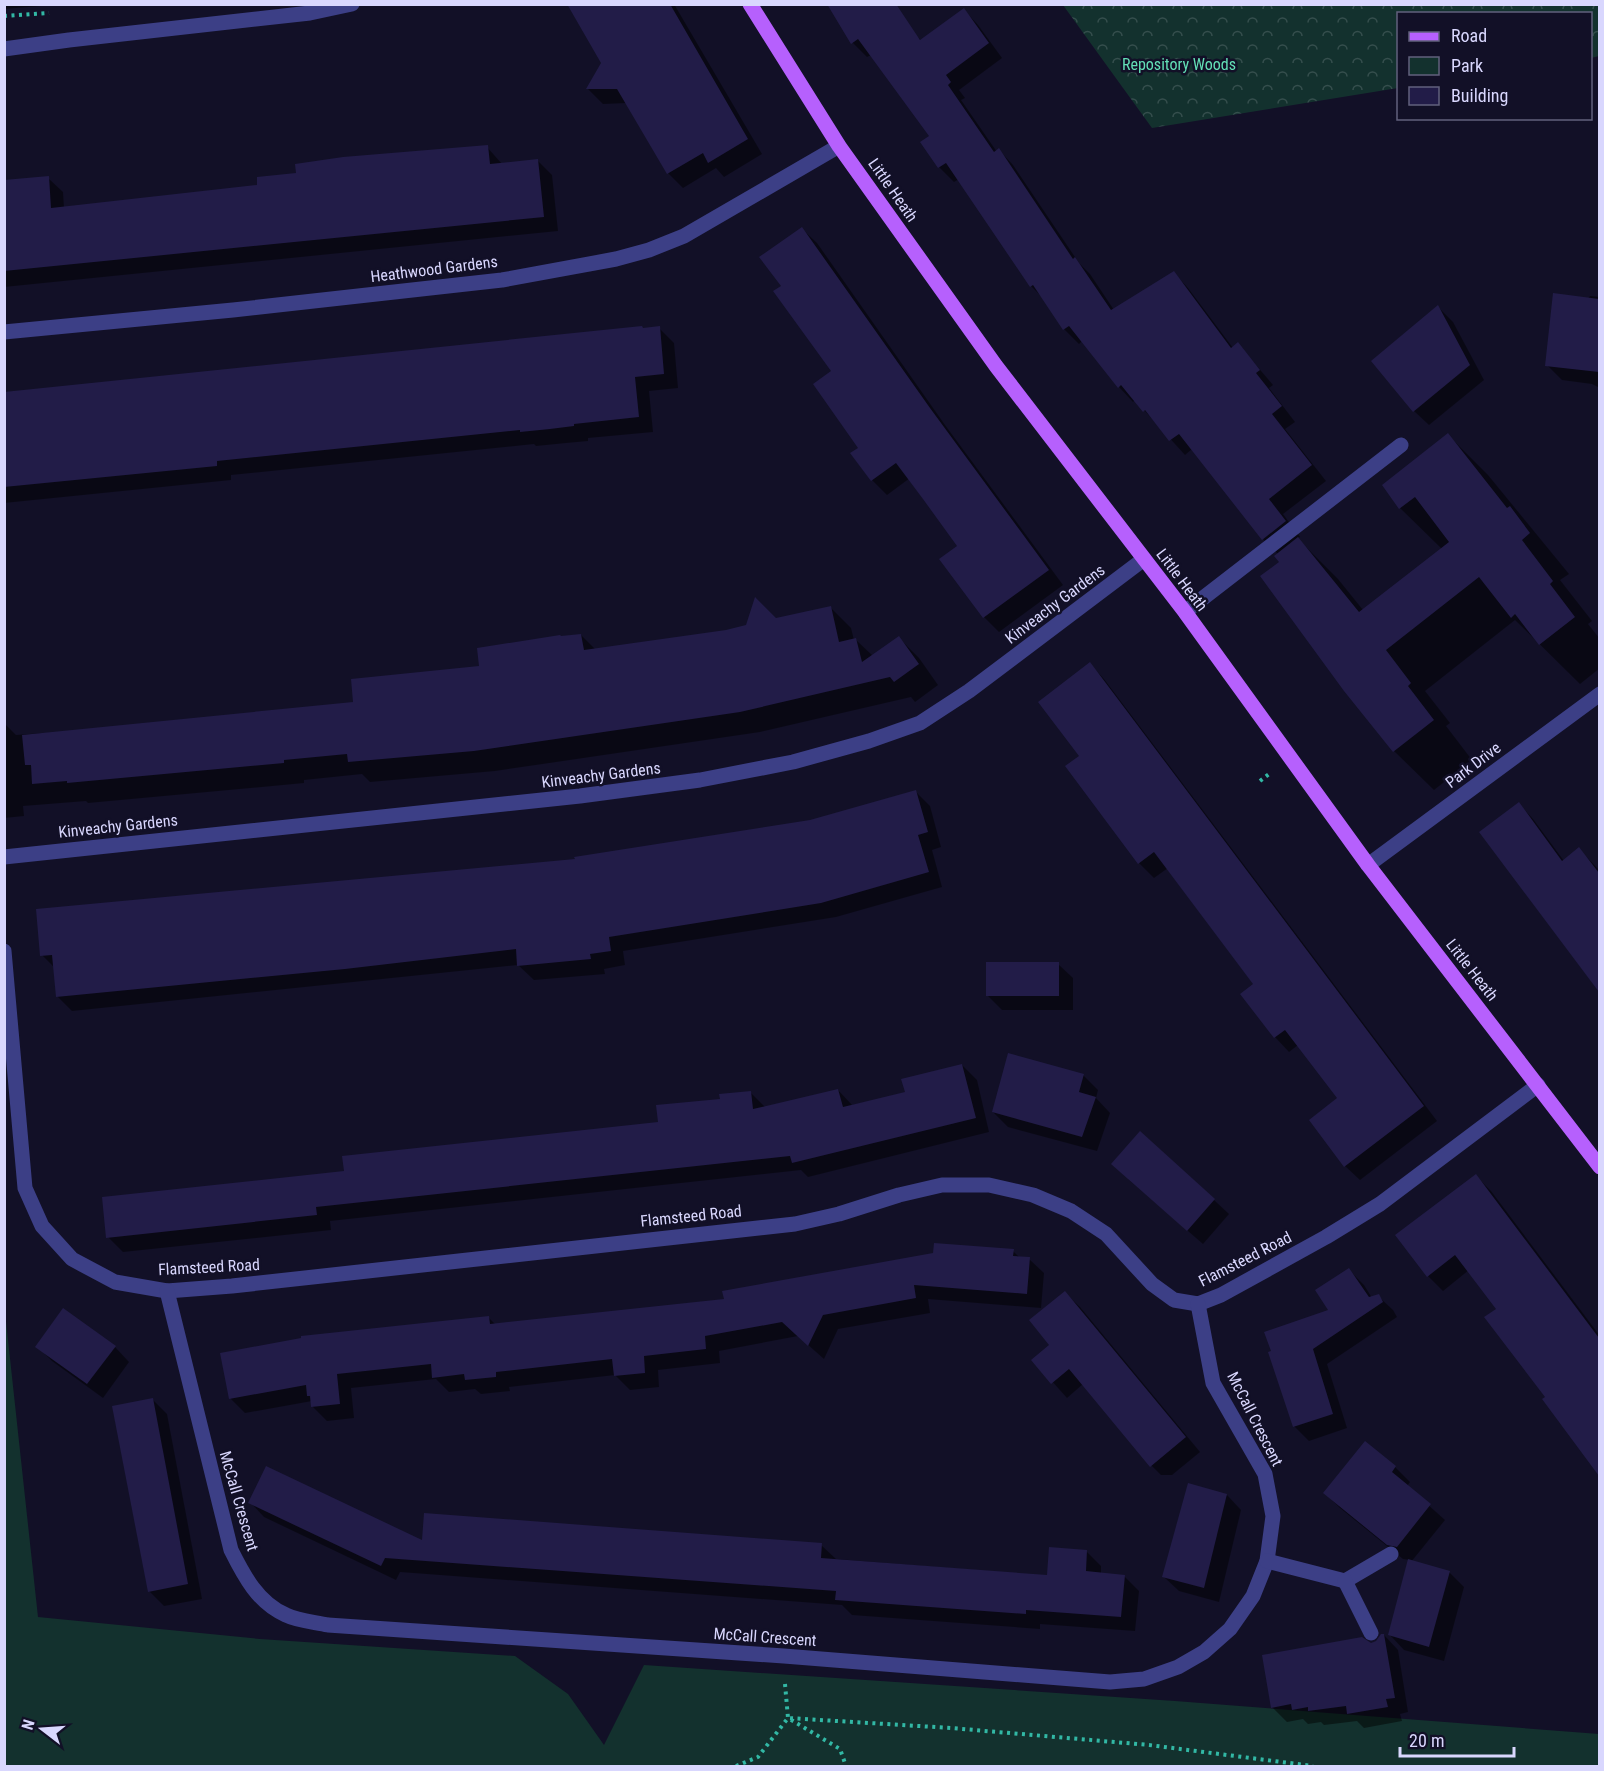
<svg xmlns="http://www.w3.org/2000/svg" width="1604" height="1771" font-family="'Roboto Condensed',sans-serif">
<style>
.forest{fill:url(#forest-crowns)}
.park{fill:#13312e}
.shadow{fill:#0007}
.building{fill:#221c48}
.lines{fill:none;stroke-linecap:round;stroke-linejoin:round}
.path{stroke:#32b8a5;stroke-width:4;stroke-dasharray:3 4.5;stroke-linecap:butt}
.minor{stroke:#3c3f86;stroke-width:15}
.major{stroke:#b660fd;stroke-width:15}
.labels{text-anchor:middle;dominant-baseline:central;stroke-width:5;stroke-linejoin:round;paint-order:stroke}
.park-label{font-size:16px;fill:#63dfb6;stroke:#121027}
.street-label{font-size:16px;fill:#d9d7fe;stroke:#121027}
</style>
<defs>
<pattern id="forest-crowns" width="20" height="18" patternUnits="userSpaceOnUse" patternTransform="scale(1.5)"><rect width="20" height="18" fill="#13312e"/><path d="M2 6a3 3 0 1 1 6 0M12 15a3 3 0 1 1 6 0" fill="none" stroke="#354e4d"/></pattern>
</defs>
<rect width="100%" height="100%" fill="#121027"/>
<path class="forest" d="M1063,5H1599V56L1591,58L1590,14H1398V88L1152,128Z"/>
<path class="park" d="M4,1303L38,1617L260,1639L515,1656L568,1694L604,1745L644,1665L1175,1701L1599,1734V1766H5Z"/>
<g class="shadow">
<path d="M4,4H65L4,9Z"/>
<path d="M569,4H674L762,154L724,177L716,168L683,188L668,173L627,103L603,104L588,89L603,63Z"/>
<path d="M829,4L913,33L922,41L964,10L978,25L1002,58L959,90L965,98L961,100L997,152L999,150L1013,165L1079,263L1090,274L1114,310L1174,273L1188,288L1233,348L1238,344L1273,385L1269,388L1295,422L1285,429L1326,481L1283,514L1300,537L1297,538L1338,579L1363,610L1442,549L1400,508L1448,435L1488,475L1569,574L1560,580L1592,621L1588,624L1600,639V668L1580,684L1515,620L1425,691L1450,723L1446,726L1472,760L1434,790L1394,751L1281,563L1278,554L1263,539L1192,449L1185,455L1135,400L1133,402L1119,387L1082,341L1079,344L1064,329L1045,300L1031,286L959,179L954,182L939,167L922,142L932,136L871,55L867,57L853,43Z"/>
<path d="M487,147L502,164L537,160L552,175L558,231L4,287V182L48,178L63,192L64,208L259,186Z"/>
<path d="M802,229L817,243L945,425L1063,585L999,632L984,617L942,559L959,546L910,478L887,495L872,480L833,371L783,287Z"/>
<path d="M1590,296L1600,297V388L1592,384L1562,380L1547,365Z"/>
<path d="M1438,307L1453,322L1484,380L1429,425L1414,411Z"/>
<path d="M659,328L674,343L678,388L649,391L653,432L588,438V441L566,443L536,446L534,444L231,475V480L4,503V393Z"/>
<path d="M830,607L851,628L854,640H856L873,656L899,638L919,658L938,685L915,702L911,697L760,732L495,771L370,782L362,774L304,780V783L88,803L86,801L23,806L24,816L4,818V723L16,735L43,733L44,734L355,703L481,668L581,635L596,650L726,631Z"/>
<path d="M1090,664L1104,679L1437,1121L1360,1180L1345,1166L1339,1099L1298,1045L1289,1052L1275,1037L1255,984L1168,868L1154,878L1139,863L1067,766L1081,756Z"/>
<path d="M915,791L930,806L941,847L932,850L942,887L836,917L623,951L625,965L604,969L605,974L534,980L518,965L72,1011L57,996L55,968L42,955L810,821Z"/>
<path d="M1519,804L1533,819L1564,861L1579,849L1600,871V989L1481,833Z"/>
<path d="M1058,964L1073,978V1010H1002L987,995Z"/>
<path d="M962,1065L977,1080L989,1132L808,1177L801,1170L330,1221L331,1230L123,1252L108,1237L346,1172L660,1124L721,1100L750,1092L766,1108L838,1090L852,1105L906,1093Z"/>
<path d="M1083,1075L1098,1090L1096,1098L1110,1113L1097,1151L1008,1127L993,1112Z"/>
<path d="M1476,1176L1491,1191L1600,1336V1473L1547,1397L1498,1309L1469,1270L1443,1291L1428,1276Z"/>
<path d="M1128,1179L1214,1200L1229,1214L1203,1244Z"/>
<path d="M1013,1251L1020,1258L1029,1259L1044,1273L1041,1308L928,1299L930,1313L838,1329L824,1359L798,1336L719,1351L720,1363L658,1370L659,1387L630,1390L615,1375L509,1387L510,1391L481,1394L475,1389L449,1392L436,1379L351,1388L354,1418L327,1421L313,1407L312,1401L245,1413L231,1399L222,1355L489,1318L496,1325L725,1301Z"/>
<path d="M1349,1270L1364,1285L1372,1298L1378,1296L1393,1310L1397,1317L1327,1364L1347,1428L1309,1441L1294,1426L1270,1353L1331,1311Z"/>
<path d="M1065,1293L1080,1307L1200,1452L1172,1475H1161L1146,1460L1083,1384L1067,1398L1033,1360L1051,1345Z"/>
<path d="M37,1346L115,1347L129,1362L103,1398L52,1361Z"/>
<path d="M152,1399L167,1414L202,1599L164,1606L149,1591Z"/>
<path d="M1395,1467L1410,1482L1407,1486L1445,1520L1411,1562L1449,1572L1464,1587L1444,1661L1404,1650L1390,1635L1410,1560L1403,1559L1340,1508L1325,1493Z"/>
<path d="M1227,1495L1241,1510L1219,1602L1179,1591L1164,1577Z"/>
<path d="M250,1502L423,1543L821,1545L836,1559L1048,1576L1087,1552L1101,1566V1574L1124,1576L1139,1591L1135,1631L1040,1624V1629L852,1615L842,1605L400,1572L396,1580L264,1517Z"/>
<path d="M1384,1635L1398,1650L1408,1712L1400,1714L1402,1721L1364,1728L1357,1721L1324,1725L1321,1722L1308,1724L1303,1719L1287,1722L1272,1707L1371,1644L1377,1643Z"/>
</g>
<g class="building">
<path d="M567,4H670L748,139L708,163L703,153L667,174L617,89H586L601,63Z"/>
<path d="M827,4H896L920,40L964,8L989,43L946,75L951,82L948,85L994,152L999,148L1073,259L1075,257L1111,310L1174,271L1231,348L1238,342L1260,370L1256,373L1282,406L1272,414L1312,465L1269,499L1286,521L1262,540L1179,434L1169,441L1145,410L1143,412L1121,385L1118,388L1069,326L1063,330L1033,285L1030,287L946,163L938,168L920,142L929,136L858,39L851,44Z"/>
<path d="M488,145L490,164L538,159L544,217L4,271V180L49,176L51,208L257,185V177L296,173L295,164L343,157Z"/>
<path d="M802,227L930,408L1049,570L983,618L939,559L957,546L923,499L896,463L871,481L850,453L858,448L813,384L831,371L773,291L781,286L759,257Z"/>
<path d="M1553,293L1599,299V372L1545,366Z"/>
<path d="M1438,305L1470,365L1413,412L1371,361Z"/>
<path d="M642,326L643,328L660,326L664,374L635,377L639,417L574,424V426L550,429L520,432V430L217,461V466L4,487V392Z"/>
<path d="M1448,433L1507,508L1510,506L1530,533L1522,540L1553,581L1550,584L1575,617L1539,645L1515,614L1511,618L1479,577L1386,650L1411,683L1408,686L1434,720L1393,752L1344,691L1260,576L1279,562L1274,556L1298,537L1359,612L1449,542L1415,497L1399,509L1382,485Z"/>
<path d="M755,597L776,618L831,606L839,642L856,638L862,662L899,636L919,664L894,682L890,677L740,712L474,751L348,762L347,754L284,760V763L67,783V781L32,784L31,765H25L22,735L353,702L351,679L479,666L477,648L560,635L561,636L581,634L584,650L726,630L746,625Z"/>
<path d="M1090,662L1424,1106L1344,1167L1309,1120L1337,1098L1285,1030L1274,1038L1240,994L1253,984L1154,852L1138,864L1065,766L1079,756L1038,702Z"/>
<path d="M916,790L928,832L918,835L929,872L821,903L609,937L611,951L590,954L591,959L517,966L516,949L345,969L56,997L52,955L40,956L36,909L575,859L574,857L810,820Z"/>
<path d="M1519,802L1562,861L1579,847L1599,873V992L1479,832Z"/>
<rect x="986" y="962" width="73" height="34"/>
<path d="M1008,1053L1084,1074L1079,1092L1096,1097L1082,1137L992,1112Z"/>
<path d="M962,1064L976,1118L792,1163L790,1156L316,1207L317,1215L106,1238L102,1197L344,1171L342,1156L658,1122L656,1105L720,1099L719,1094L751,1091L753,1109L838,1089L843,1107L905,1092L901,1079Z"/>
<path d="M1140,1131L1215,1199L1187,1231L1111,1164Z"/>
<path d="M1476,1174L1599,1338V1476L1542,1399L1545,1397L1484,1317L1496,1309L1455,1255L1427,1277L1395,1235Z"/>
<path d="M934,1243L1014,1249L1013,1256L1030,1257L1027,1294L914,1285L916,1298L823,1315L808,1346L782,1322L705,1336L706,1349L644,1356L645,1373L614,1376L612,1359L496,1372V1377L465,1380L464,1374L432,1378L431,1364L337,1374L340,1404L311,1407L310,1396H307L306,1385L229,1399L220,1353L301,1338V1336L489,1316L490,1324L724,1299L722,1291L933,1253Z"/>
<path d="M1349,1268L1369,1297L1379,1294L1383,1302L1313,1349L1333,1414L1293,1427L1268,1352L1271,1351L1264,1332L1328,1310L1315,1290Z"/>
<path d="M1065,1291L1186,1437L1150,1467L1069,1369L1051,1384L1031,1360L1049,1345L1029,1320Z"/>
<path d="M63,1308L116,1346L87,1384L35,1347Z"/>
<path d="M153,1398L188,1584L148,1592L112,1406Z"/>
<path d="M1365,1441L1396,1466L1392,1472L1431,1504L1397,1547L1387,1545L1323,1493Z"/>
<path d="M266,1466L422,1540L424,1513L822,1543L821,1558L1047,1575L1049,1547L1087,1550L1086,1571L1125,1575L1121,1617L1026,1610V1614L835,1600L836,1591L385,1558L381,1566L248,1503Z"/>
<path d="M1188,1483L1227,1494L1204,1588L1162,1577Z"/>
<path d="M1408,1559L1450,1571L1429,1647L1388,1635Z"/>
<path d="M1381,1634H1384L1395,1698L1386,1699L1388,1707L1347,1714L1346,1706L1308,1711V1707L1292,1710L1291,1704L1271,1708L1262,1655L1362,1637L1371,1643L1376,1641Z"/>
</g>
<g class="lines">
<g class="path">
<path d="M4,16L49,13"/>
<path d="M1260,781L1269,774"/>
<path d="M785,1684L788,1718L840,1749L846,1766"/>
<path d="M736,1766L758,1757L788,1718L951,1728L1149,1745L1313,1766"/>
</g>
<g class="minor">
<path d="M4,49L69,40L310,13L352,4"/>
<path d="M4,332L233,310L502,280L616,259L649,250L684,236L839,146"/>
<path d="M1185,612L1401,445"/>
<path d="M4,857L580,796L700,780L793,762L869,741L920,723L969,691L1144,559"/>
<path d="M1368,865L1600,694"/>
<path d="M4,951L25,1188L42,1226L72,1259L115,1282L167,1291L232,1286L795,1224L839,1214L899,1195L942,1185H989L1033,1195L1071,1211L1106,1234L1152,1284L1174,1300L1198,1304L1221,1295L1326,1237L1380,1204L1538,1085"/>
<path d="M167,1291L231,1550C244,1576 258,1603 286,1615C298,1621 315,1622 328,1625L784,1656L1110,1682L1144,1679L1178,1667L1204,1652L1230,1629L1253,1596L1267,1561L1273,1516L1265,1474L1213,1383L1198,1304"/>
<path d="M1267,1561L1345,1581L1391,1554"/>
<path d="M1345,1581L1371,1633"/>
</g>
<path class="major" d="M750,4L839,146L996,366L1185,612L1368,865L1600,1167"/>
</g>
<g class="labels">
<g class="park-label">
<text x="1179" y="64">Repository Woods</text>
</g>
<g class="street-label">
<text transform="translate(893 190) rotate(55)">Little Heath</text>
<text transform="translate(434 269) rotate(-7)">Heathwood Gardens</text>
<text transform="translate(1182 580) rotate(53)">Little Heath</text>
<text transform="translate(1055 604) rotate(-37)">Kinveachy Gardens</text>
<text transform="translate(1473 765) rotate(-37)">Park Drive</text>
<text transform="translate(601 775) rotate(-7)">Kinveachy Gardens</text>
<text transform="translate(118 826) rotate(-6)">Kinveachy Gardens</text>
<text transform="translate(1472 970) rotate(52)">Little Heath</text>
<text transform="translate(691 1216) rotate(-6)">Flamsteed Road</text>
<text transform="translate(1245 1259) rotate(-27)">Flamsteed Road</text>
<text transform="translate(209 1267) rotate(-3)">Flamsteed Road</text>
<text transform="translate(1255 1419) rotate(63)">McCall Crescent</text>
<text transform="translate(239 1501) rotate(74)">McCall Crescent</text>
<text transform="translate(765 1637) rotate(4)">McCall Crescent</text>
</g>
</g>
<rect width="1604" height="1771" fill="none" stroke="#d9d7fe" stroke-width="12"/>
<rect x="1397" y="12" width="195" height="108" fill="#121027" stroke="#62607d" stroke-width="1.5"/>
<rect x="1409" y="32" width="30" height="9" fill="#b660fd" stroke="#62607d" stroke-width="1.5"/>
<text x="1451" y="42" font-size="18" fill="#d9d7fe">Road</text>
<rect x="1409" y="57" width="30" height="18" fill="#13312e" stroke="#62607d" stroke-width="1.5"/>
<text x="1451" y="72" font-size="18" fill="#d9d7fe">Park</text>
<rect x="1409" y="87" width="30" height="18" fill="#221c48" stroke="#62607d" stroke-width="1.5"/>
<text x="1451" y="102" font-size="18" fill="#d9d7fe">Building</text>
<g transform="translate(42 1729) rotate(287)" stroke="#121027" stroke-width="4.5" paint-order="stroke">
<path d="M0-4.5L10 22L0 15L-10 22Z" fill="#d9d7fe"/>
<text y="-9" font-size="16" font-weight="bold" text-anchor="middle" fill="#d9d7fe">N</text>
</g>
<path d="M1400 1747v9h114v-9" fill="none" stroke="#d9d7fe" stroke-width="3"/>
<text x="1409" y="1747" font-size="18" fill="#d9d7fe" stroke="#121027" stroke-width="4.5" paint-order="stroke">20 m</text>
</svg>
